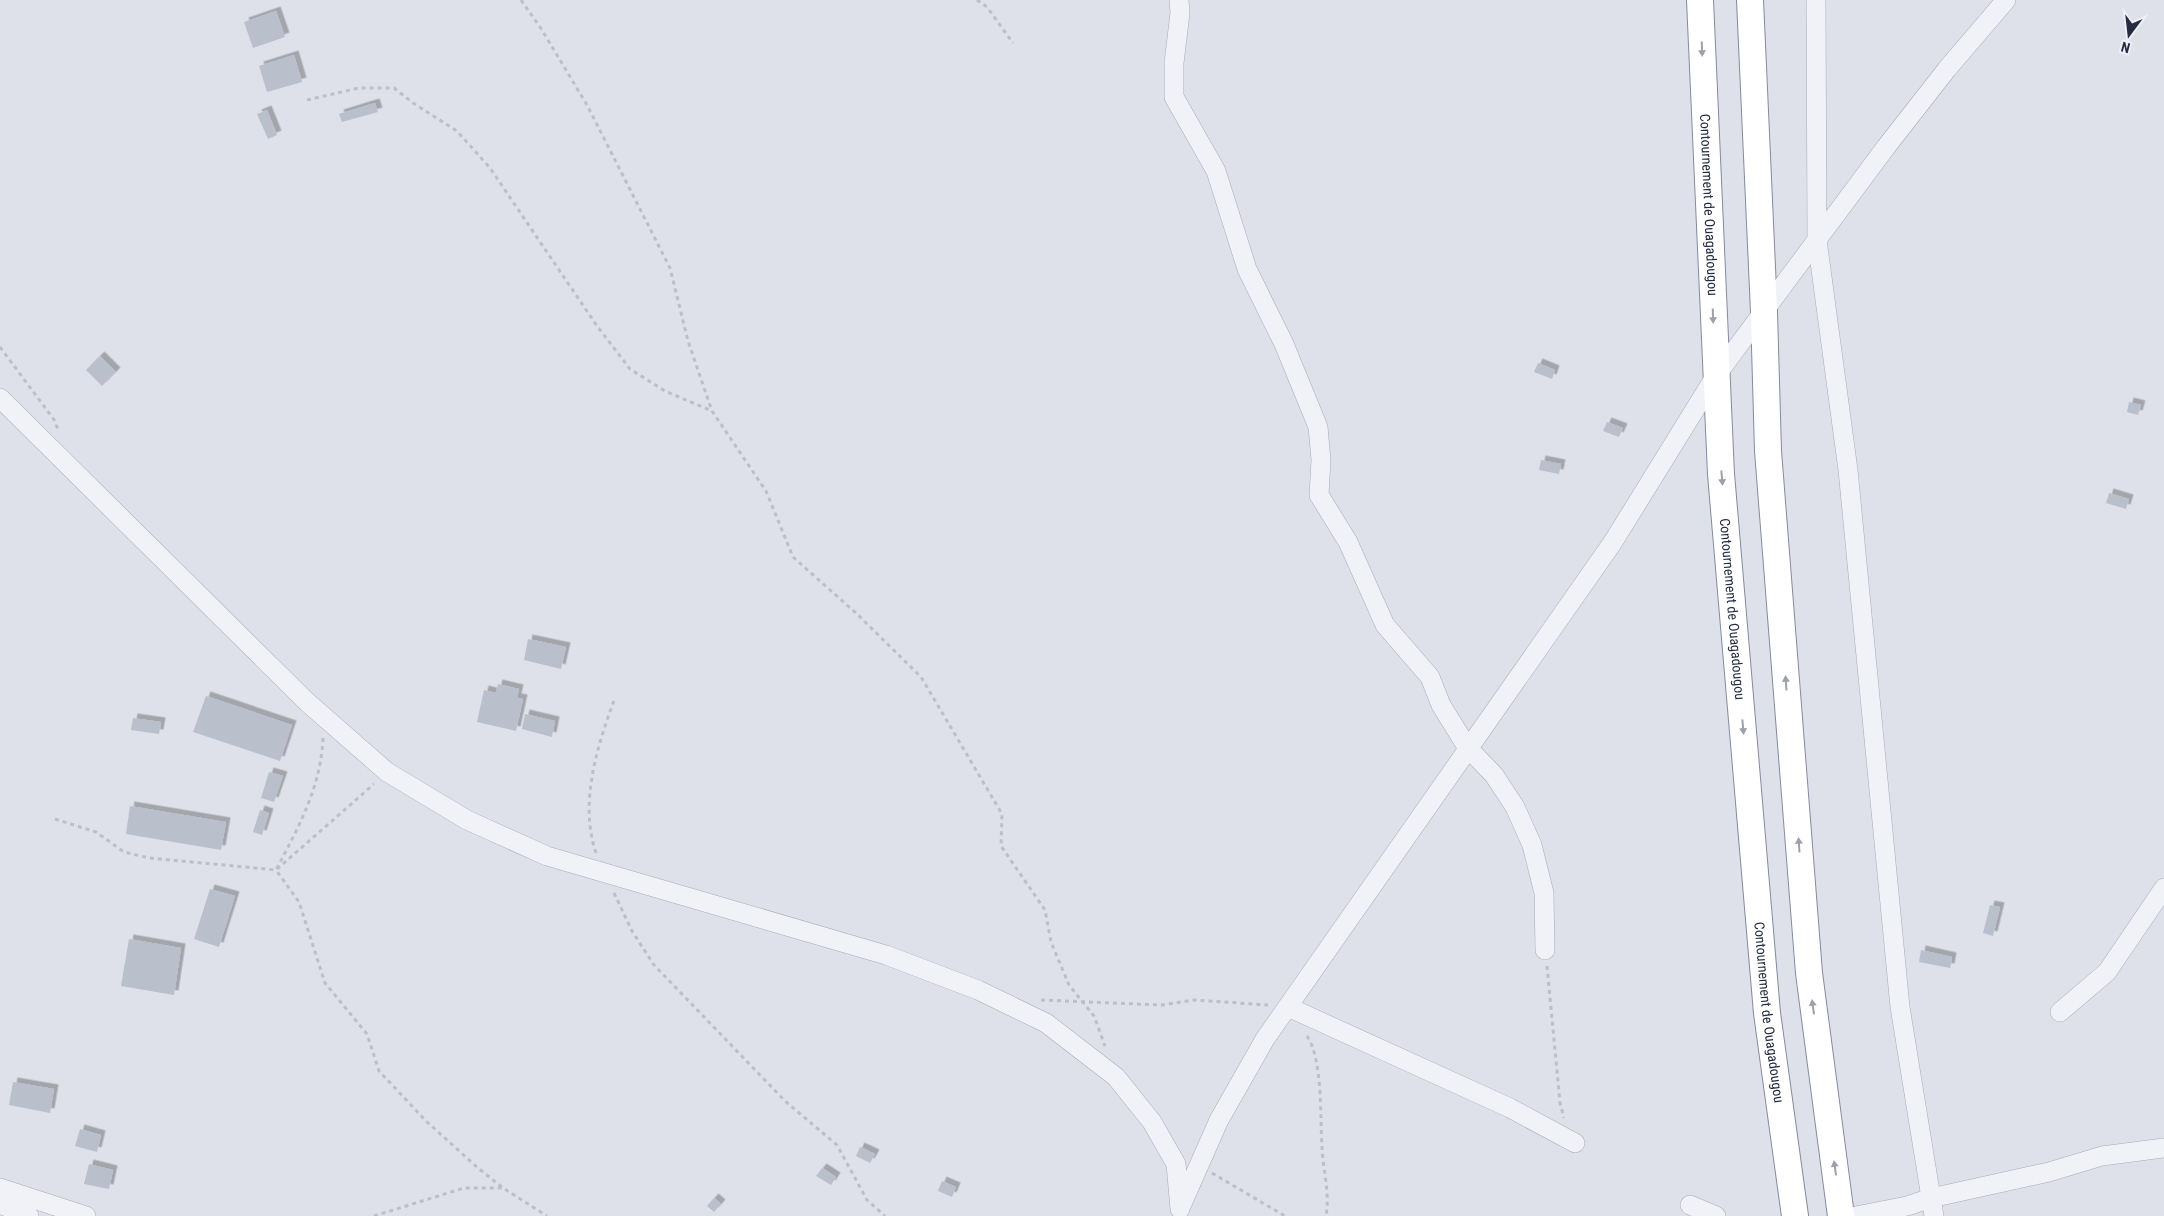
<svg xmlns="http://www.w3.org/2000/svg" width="2164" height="1216" font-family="'Roboto Condensed',sans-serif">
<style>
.building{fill:#babfcc;filter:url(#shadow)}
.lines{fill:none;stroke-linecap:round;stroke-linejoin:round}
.minor-casing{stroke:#a6abb7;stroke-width:20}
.highway-casing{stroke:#848ba1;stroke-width:28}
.path{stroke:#bcbfc8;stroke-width:3;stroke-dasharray:4 4;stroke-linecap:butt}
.minor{stroke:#f1f2f7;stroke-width:19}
.highway{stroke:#fff;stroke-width:26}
.oneway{fill:#9da0aa}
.labels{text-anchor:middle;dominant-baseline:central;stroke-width:4.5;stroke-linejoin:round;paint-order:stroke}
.street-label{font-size:14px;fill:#252c42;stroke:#edf0f7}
</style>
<defs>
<filter id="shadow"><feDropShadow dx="4.5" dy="-4.5" stdDeviation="0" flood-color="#0004"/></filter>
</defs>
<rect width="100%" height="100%" fill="#dee1e9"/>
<g class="building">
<path d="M276,11L285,37L253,48L244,22Z"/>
<path d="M294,55L302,82L267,92L259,66Z"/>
<path d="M375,103L378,112L342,122L339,114Z"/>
<path d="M267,110L277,135L268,139L257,114Z"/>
<path d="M100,356L116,372L102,386L86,370Z"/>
<path d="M1538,363L1555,370L1552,379L1534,372Z"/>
<path d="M2129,402L2141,405L2138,415L2127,412Z"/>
<path d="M1607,422L1623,428L1619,437L1603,431Z"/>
<path d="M1541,460L1561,464L1559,474L1539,470Z"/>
<path d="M2109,493L2129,499L2126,509L2106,503Z"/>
<path d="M528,639L566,647L561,669L524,660Z"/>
<path d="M498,684L519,689L517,698L523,699L516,731L477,722L484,690L496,693Z"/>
<path d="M206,696L292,725L280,761L193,732Z"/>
<path d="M525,714L555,721L552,737L522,729Z"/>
<path d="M133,718L161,722L159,734L131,730Z"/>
<path d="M269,772L283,776L274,802L261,798Z"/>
<path d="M130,806L226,822L221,850L126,834Z"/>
<path d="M260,810L269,813L262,835L253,832Z"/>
<path d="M210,889L235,896L219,947L194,939Z"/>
<path d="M1990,905L2000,907L1993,936L1983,933Z"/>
<path d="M129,939L181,948L174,995L121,986Z"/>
<path d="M1921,950L1952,957L1950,968L1919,962Z"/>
<path d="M13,1082L54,1089L50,1113L9,1105Z"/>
<path d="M80,1129L101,1135L97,1152L75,1146Z"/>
<path d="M860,1147L875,1154L870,1163L856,1156Z"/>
<path d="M89,1164L113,1170L109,1189L84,1184Z"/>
<path d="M822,1168L836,1177L831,1185L816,1176Z"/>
<path d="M942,1181L956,1187L952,1197L938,1191Z"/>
<path d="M714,1198L721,1204L714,1212L707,1206Z"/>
</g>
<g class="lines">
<defs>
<g id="minor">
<path d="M1179,0L1180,13L1174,63V97L1216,171L1247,269L1284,344L1318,427L1321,460L1319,495L1348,542L1385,625L1430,677L1441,705L1467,747L1494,775L1515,807L1532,845L1544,893L1545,950"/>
<path d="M1816,0L1817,240L1848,470L1900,1007L1934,1216"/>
<path d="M0,398L307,702L387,772L467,820L547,856L886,955L978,990L1046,1023L1116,1077L1152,1122L1176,1164L1180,1209"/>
<path d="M1288,1007L1510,1108L1575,1143"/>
<path d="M2060,1012L2107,972L2164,888"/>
<path d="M0,1188L86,1216"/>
<path d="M0,1204L29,1216"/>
<path d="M1690,1205L1716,1216"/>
<path d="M1181,1206L1219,1120L1265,1039L1613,542L1715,377L1886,147L1947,69L2006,0"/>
<path d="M1856,1216L1907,1206L1931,1198L2049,1172L2102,1156L2164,1148"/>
</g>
<g id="highway">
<path id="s1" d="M1700,0L1721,474L1767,1013L1795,1216"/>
<path d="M1750,0L1764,312L1768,451L1809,973L1841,1216"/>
</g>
</defs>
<use href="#minor" class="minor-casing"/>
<use href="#highway" class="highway-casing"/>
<g class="path">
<path d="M521,0L542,30L587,105L670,268L688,341L712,411L766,491L793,557L857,614L921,677L1002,814L1001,846L1045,910L1051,942L1069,985L1094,1016L1105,1046"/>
<path d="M977,0L987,7L1013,43"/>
<path d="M307,100L359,88H394L413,103L457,131L490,168L597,326L630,369L665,391L712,411"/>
<path d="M0,347L55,421L58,430"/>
<path d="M323,738C321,787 298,828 276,870L299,902L325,983L367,1034L379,1071L426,1121L478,1168L503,1188L547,1216"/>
<path d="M55,819L96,832L124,852L149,858L276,870L374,784"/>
<path d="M596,853C579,803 597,746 615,698"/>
<path d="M614,893L632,931L654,965L785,1101L837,1145L867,1200L885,1216"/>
<path d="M1547,966L1560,1103L1564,1118"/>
<path d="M1041,1000L1162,1005L1194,1000L1268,1005"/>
<path d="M1307,1036C1323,1060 1320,1117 1322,1147C1323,1170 1330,1192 1326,1216"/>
<path d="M1212,1173L1285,1216"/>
<path d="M374,1216L464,1188H502"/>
</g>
<use href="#minor" class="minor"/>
<use href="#highway" class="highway"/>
</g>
<defs><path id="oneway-solid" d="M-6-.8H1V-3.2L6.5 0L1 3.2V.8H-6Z" transform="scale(1.25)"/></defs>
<g class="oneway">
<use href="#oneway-solid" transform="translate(1702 49) rotate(88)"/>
<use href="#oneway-solid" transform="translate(1713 316) rotate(88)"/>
<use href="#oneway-solid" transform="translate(1722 478) rotate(85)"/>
<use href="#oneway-solid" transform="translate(1786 683) rotate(-94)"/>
<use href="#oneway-solid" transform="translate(1743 727) rotate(85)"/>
<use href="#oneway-solid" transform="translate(1799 845) rotate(-94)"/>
<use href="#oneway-solid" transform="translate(1813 1007) rotate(-98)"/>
<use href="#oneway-solid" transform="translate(1835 1168) rotate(-98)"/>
</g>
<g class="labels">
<g class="street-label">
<text stroke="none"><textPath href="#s1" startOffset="205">Contournement de Ouagadougou</textPath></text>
<text stroke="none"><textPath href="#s1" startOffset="610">Contournement de Ouagadougou</textPath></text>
<text stroke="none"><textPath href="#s1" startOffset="1015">Contournement de Ouagadougou</textPath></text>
</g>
</g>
<g transform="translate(2129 35) rotate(195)" stroke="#edf0f7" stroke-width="4" paint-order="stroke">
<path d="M0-4L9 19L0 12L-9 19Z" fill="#252c42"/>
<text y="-8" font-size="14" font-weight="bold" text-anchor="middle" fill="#252c42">N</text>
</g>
</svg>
